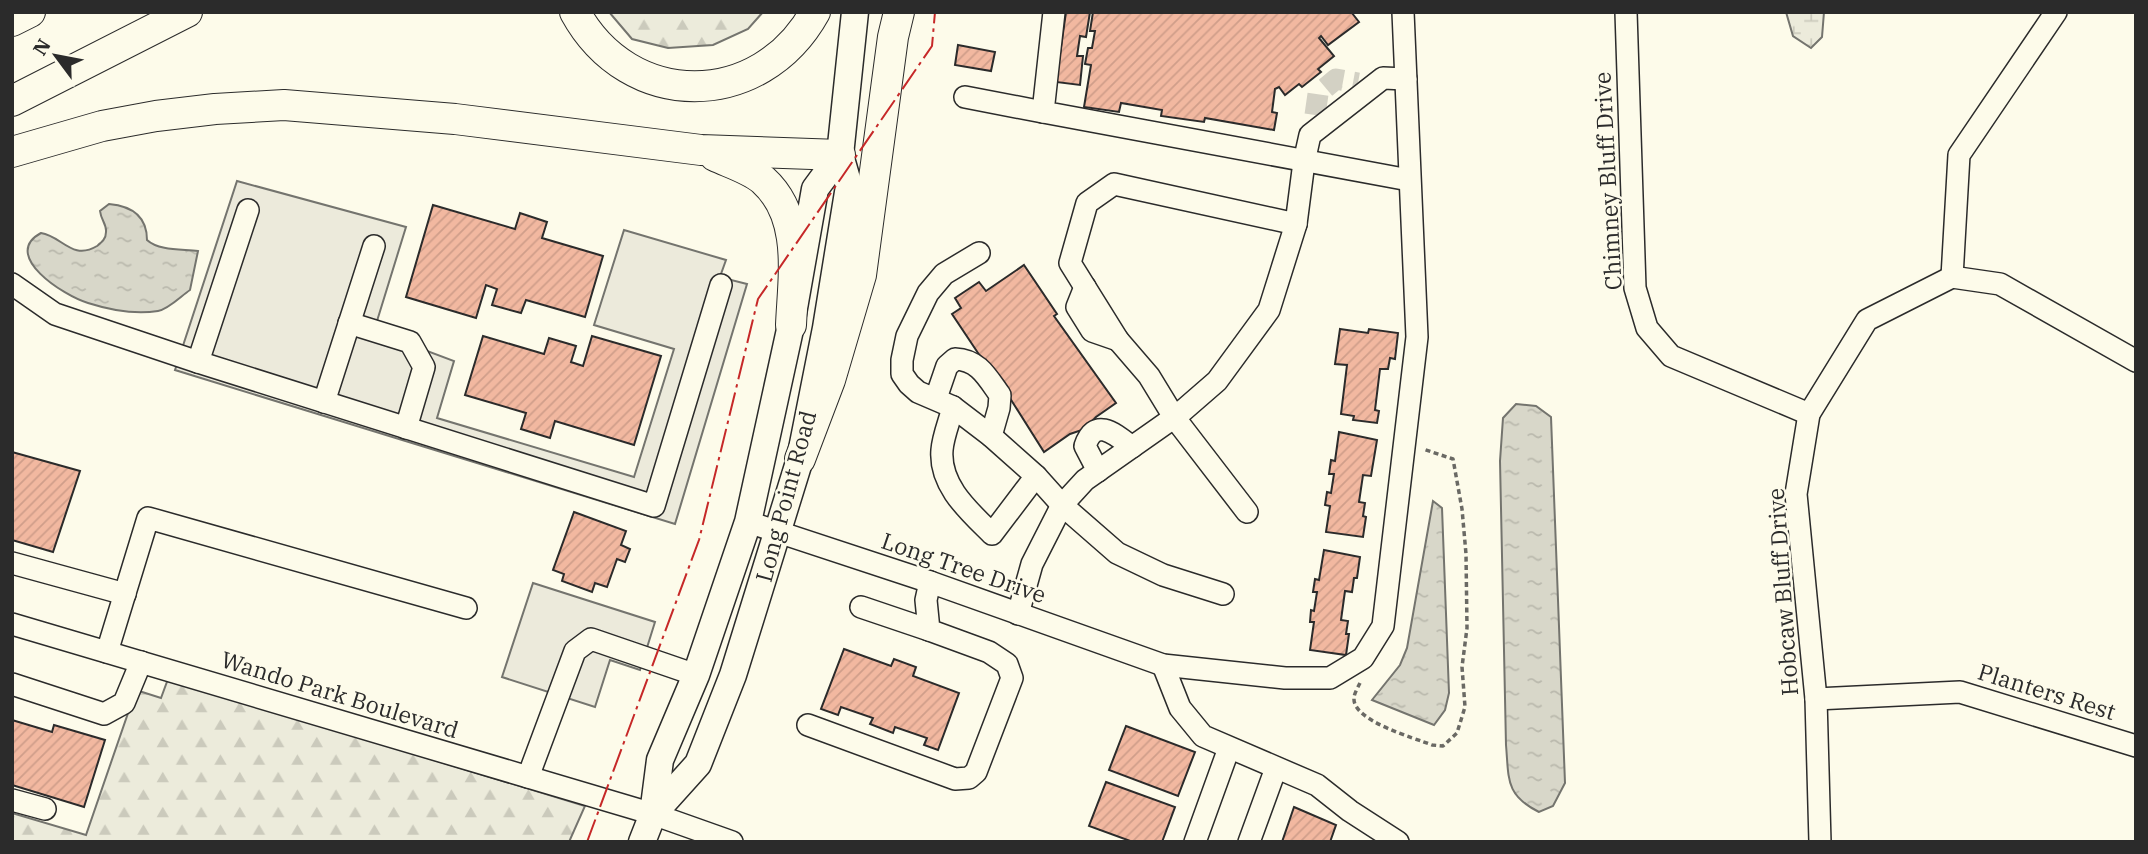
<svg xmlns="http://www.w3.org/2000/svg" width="2148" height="854" font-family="'IBM Plex Serif',serif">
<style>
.forest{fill:url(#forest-firs);stroke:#74746e;stroke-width:2}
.wetland{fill:url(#wetland-marsh);stroke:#74746e;stroke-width:2}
.parking{fill:#eceadb;stroke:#74746e;stroke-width:2}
.water{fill:url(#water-ripples);stroke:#74746e;stroke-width:2}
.building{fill:url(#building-hatch);stroke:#2b2b2b;stroke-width:2}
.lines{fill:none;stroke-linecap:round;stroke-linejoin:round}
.minor-tunnel{stroke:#d3d1c4;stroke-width:21;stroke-dasharray:21 10;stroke-linecap:butt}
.minor-casing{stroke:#2b2b2b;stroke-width:24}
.major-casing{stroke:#2b2b2b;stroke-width:29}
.highway-casing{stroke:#2b2b2b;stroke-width:32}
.path{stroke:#6a6964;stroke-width:3.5;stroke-dasharray:5 3.5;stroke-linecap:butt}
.minor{stroke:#fdfbea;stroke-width:21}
.major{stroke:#fdfbea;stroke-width:26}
.highway{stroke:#fdfbea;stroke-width:30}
.power{stroke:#c62828;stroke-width:2;stroke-dasharray:24 5 3.5 5;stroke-linecap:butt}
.labels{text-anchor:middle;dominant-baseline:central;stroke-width:5;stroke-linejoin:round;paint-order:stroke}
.street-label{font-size:23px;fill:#2b2b2b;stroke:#fdfbea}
</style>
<defs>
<pattern id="forest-firs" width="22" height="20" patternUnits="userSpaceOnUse" patternTransform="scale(1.75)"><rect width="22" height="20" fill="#ecebdb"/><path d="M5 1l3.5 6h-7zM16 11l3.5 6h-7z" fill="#cbcabc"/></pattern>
<pattern id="wetland-marsh" width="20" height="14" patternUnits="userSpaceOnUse" patternTransform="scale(1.75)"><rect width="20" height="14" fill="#ecebdb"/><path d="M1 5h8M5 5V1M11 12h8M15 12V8" fill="none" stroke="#cbcabc"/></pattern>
<pattern id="water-ripples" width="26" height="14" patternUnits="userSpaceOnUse" patternTransform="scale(1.75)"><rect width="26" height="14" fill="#d8d7c9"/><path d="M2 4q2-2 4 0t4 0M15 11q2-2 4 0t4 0" fill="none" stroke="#bab9ad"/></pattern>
<pattern id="building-hatch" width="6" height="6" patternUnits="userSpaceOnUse" patternTransform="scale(1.75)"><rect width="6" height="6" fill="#f2b8a0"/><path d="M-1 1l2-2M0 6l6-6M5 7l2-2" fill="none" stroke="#d09e8a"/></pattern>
</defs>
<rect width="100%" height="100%" fill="#fdfbea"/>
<g class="forest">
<path d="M609,12H763L748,29L713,45L668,48L632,39Z"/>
<path d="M168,679L585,806L569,842H12V813L86,835L136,690L161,698Z"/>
</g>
<path class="wetland" d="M1786,12H1824L1822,37L1811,48L1793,36Z"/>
<g class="parking">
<path d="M237,181L406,227L377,321L417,334L427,351L454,361L437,418L634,477L674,349L594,325L624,230L726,260L721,274L723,278L747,284L675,524L175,370Z"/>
<path d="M533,583L655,622L640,670L610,660L595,707L502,677Z"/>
</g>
<g class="water">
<path d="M109,204C131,206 147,216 147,240C159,251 182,249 198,251L190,290C181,296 169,309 158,311C134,315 110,310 88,303C64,296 0,255 41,233C62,236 72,261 97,246C102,242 106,239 106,232C107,225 101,220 100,211Z"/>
<path d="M1516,404L1536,406L1551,417L1565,783L1553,806L1539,812C1505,795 1509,779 1506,745L1500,461L1503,418Z"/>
<path d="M1433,501L1442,508L1449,693L1445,710L1434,725L1372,700L1400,665L1407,648Z"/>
</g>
<g class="building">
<path d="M1066,12H1090L1086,37L1080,36L1077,56H1083L1080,85L1056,82Z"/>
<path d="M1093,12H1362L1363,13H1352L1359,22L1328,45L1321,36L1319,38L1334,56L1318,69L1321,72L1302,87L1299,84L1285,95L1279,87L1275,89L1272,112L1277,113L1274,130L1205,118L1204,122L1161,116L1162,110L1121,103L1119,112L1084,107L1091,65L1085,64L1088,48H1092L1095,31H1090Z"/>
<path d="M958,45L995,52L991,71L955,65Z"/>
<path d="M433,205L515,229L520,213L547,222L542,238L603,256L585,317L526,300L521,313L492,305L497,289L486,285L476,318L406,297Z"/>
<path d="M1024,265L1057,314L1054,316L1116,403L1096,417L1085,429L1070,434L1044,452L986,360L984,362L952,314L961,308L955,298L979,282L986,291Z"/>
<path d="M1340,329L1368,333L1369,329L1398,333L1395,359L1390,358L1388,369H1380L1375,410L1379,411L1377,423L1353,420L1354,416L1341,414L1347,365L1335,364Z"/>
<path d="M483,336L544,354L549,338L576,346L571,362L583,366L592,336L661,356L634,445L555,421L550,438L521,429L526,413L465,395Z"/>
<path d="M1339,432L1377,440L1371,476L1363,475L1359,502L1365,503L1363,516L1366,517L1363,537L1326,532L1330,506L1325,505L1327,492L1331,493L1334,474H1329L1331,460L1335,461Z"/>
<path d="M12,452L80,471L53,552L12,540Z"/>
<path d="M574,512L626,531L621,545L630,549L625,562L617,559L607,587L595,583L592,592L562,581L564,574L553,570Z"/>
<path d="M1324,550L1360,557L1357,578H1354L1352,592L1345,591L1341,620L1348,621L1346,634H1349L1346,655L1310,650L1314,622H1310L1311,610L1314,611L1317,592H1313L1315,579L1319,580Z"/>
<path d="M844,649L891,666L894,659L916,667L913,676L959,693L938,750L924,745L927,738L895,727L893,733L870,724L873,718L841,707L838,715L821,709Z"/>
<path d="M12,720L52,732L54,725L105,740L84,807L12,785Z"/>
<path d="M1126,726L1195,752L1178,796L1109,770Z"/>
<path d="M1106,782L1175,807L1162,842H1133L1089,826Z"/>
<path d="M1294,807L1336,825L1330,842H1282Z"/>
</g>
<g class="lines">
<path class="minor-tunnel" d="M1315,115L1318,94L1336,79L1358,83"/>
<defs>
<g id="minor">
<path d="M1054,12L1043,112L1409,180"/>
<path d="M1626,12L1635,288L1647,328L1671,356L1809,414"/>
<path d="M965,97L1043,112"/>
<path d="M248,210L198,362L654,506L721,285"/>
<path d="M979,253L944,274L928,293L907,336L902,360V374L909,384L918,392L953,407L991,436L1036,476L1062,505L1117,553L1163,575L1223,594"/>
<path d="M1952,277L1959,155L2056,12"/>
<path d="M12,284L55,314L198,362"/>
<path d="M1085,287L1077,307L1092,331L1118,340"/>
<path d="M349,323L410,342L424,367L406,428"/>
<path d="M936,398L947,366L955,359C979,360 987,377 1000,395L999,408L991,436"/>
<path d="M324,402L374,246"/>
<path d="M953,407C950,420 943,436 942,450C939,486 970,512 992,534L1036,476"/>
<path d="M1098,471L1085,446C1095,416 1115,434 1132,447"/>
<path d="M1247,512L1174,417L1149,376L1118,340L1070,263L1087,203L1114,184L1296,224"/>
<path d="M748,522L930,582L1163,665L1285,678H1330L1363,658L1383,626L1417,337L1403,12"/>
<path d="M12,563L125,594"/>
<path d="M861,607L929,630"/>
<path d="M1018,614L1032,564L1062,505L1085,480L1179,414L1217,381L1269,310L1296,224L1304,162L1310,135L1383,78L1406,79"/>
<path d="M12,624L653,814L732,842"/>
<path d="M107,652L148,518L466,608"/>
<path d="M1163,665L1180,708L1203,736L1317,785L1350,811L1398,842"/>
<path d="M12,684L104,714L124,703L141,662"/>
<path d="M1816,699L1960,692L2136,746"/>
<path d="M808,725L955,779L969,778L976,772L1012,678L1007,664L989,652L929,630L926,600L930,582"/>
<path d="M528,777L575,651L591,639L696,675"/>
<path d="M12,800L45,809"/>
<path d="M1195,842L1229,748"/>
<path d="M1249,842L1276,768"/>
<path d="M1820,842L1816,699L1796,494L1809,414L1867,320L1952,277L2000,284L2136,361"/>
</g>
<g id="major">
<path d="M653,814L698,764L733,675L800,459L826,328L849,186L840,155L855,12"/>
<path d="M642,842L653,814L660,760L696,675L748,522L791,325L815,189L840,155"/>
</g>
<g id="highway">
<path d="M575,12C629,111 760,111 815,12"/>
<path d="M12,21L30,12"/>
<path d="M12,101L187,12"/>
<path d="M12,152L102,126L156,116L215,109L284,105L455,119L701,150L840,155"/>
<path d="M715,156C730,163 750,169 763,180C804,217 793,277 791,325"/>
<path d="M800,459L830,380L861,275L893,37L899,12"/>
</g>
</defs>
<use href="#minor" class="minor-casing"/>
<use href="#major" class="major-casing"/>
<use href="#highway" class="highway-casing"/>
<path class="path" d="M1360,683C1358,687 1354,694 1354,698C1352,721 1415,738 1432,745L1443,746L1457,733L1465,707L1462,667L1467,628L1466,554L1462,509L1453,459L1423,449"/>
<use href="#minor" class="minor"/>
<use href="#major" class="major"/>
<use href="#highway" class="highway"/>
<path class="power" d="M587,842L699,540L758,299L932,46L935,12"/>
</g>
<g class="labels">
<g class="street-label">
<text transform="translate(1607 181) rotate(-93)">Chimney Bluff Drive</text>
<text transform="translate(785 496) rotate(-75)">Long Point Road</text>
<text transform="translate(964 567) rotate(19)">Long Tree Drive</text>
<text transform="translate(1782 592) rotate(-94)">Hobcaw Bluff Drive</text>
<text transform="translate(2047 691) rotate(17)">Planters Rest</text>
<text transform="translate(340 694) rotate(17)">Wando Park Boulevard</text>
</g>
</g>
<rect width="2148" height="854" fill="none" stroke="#2b2b2b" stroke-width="28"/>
<g transform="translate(56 56) rotate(302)" stroke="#fdfbea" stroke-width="5" paint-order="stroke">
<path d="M0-5L12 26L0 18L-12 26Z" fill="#2b2b2b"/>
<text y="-10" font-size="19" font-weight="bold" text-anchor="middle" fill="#2b2b2b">N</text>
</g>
</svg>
